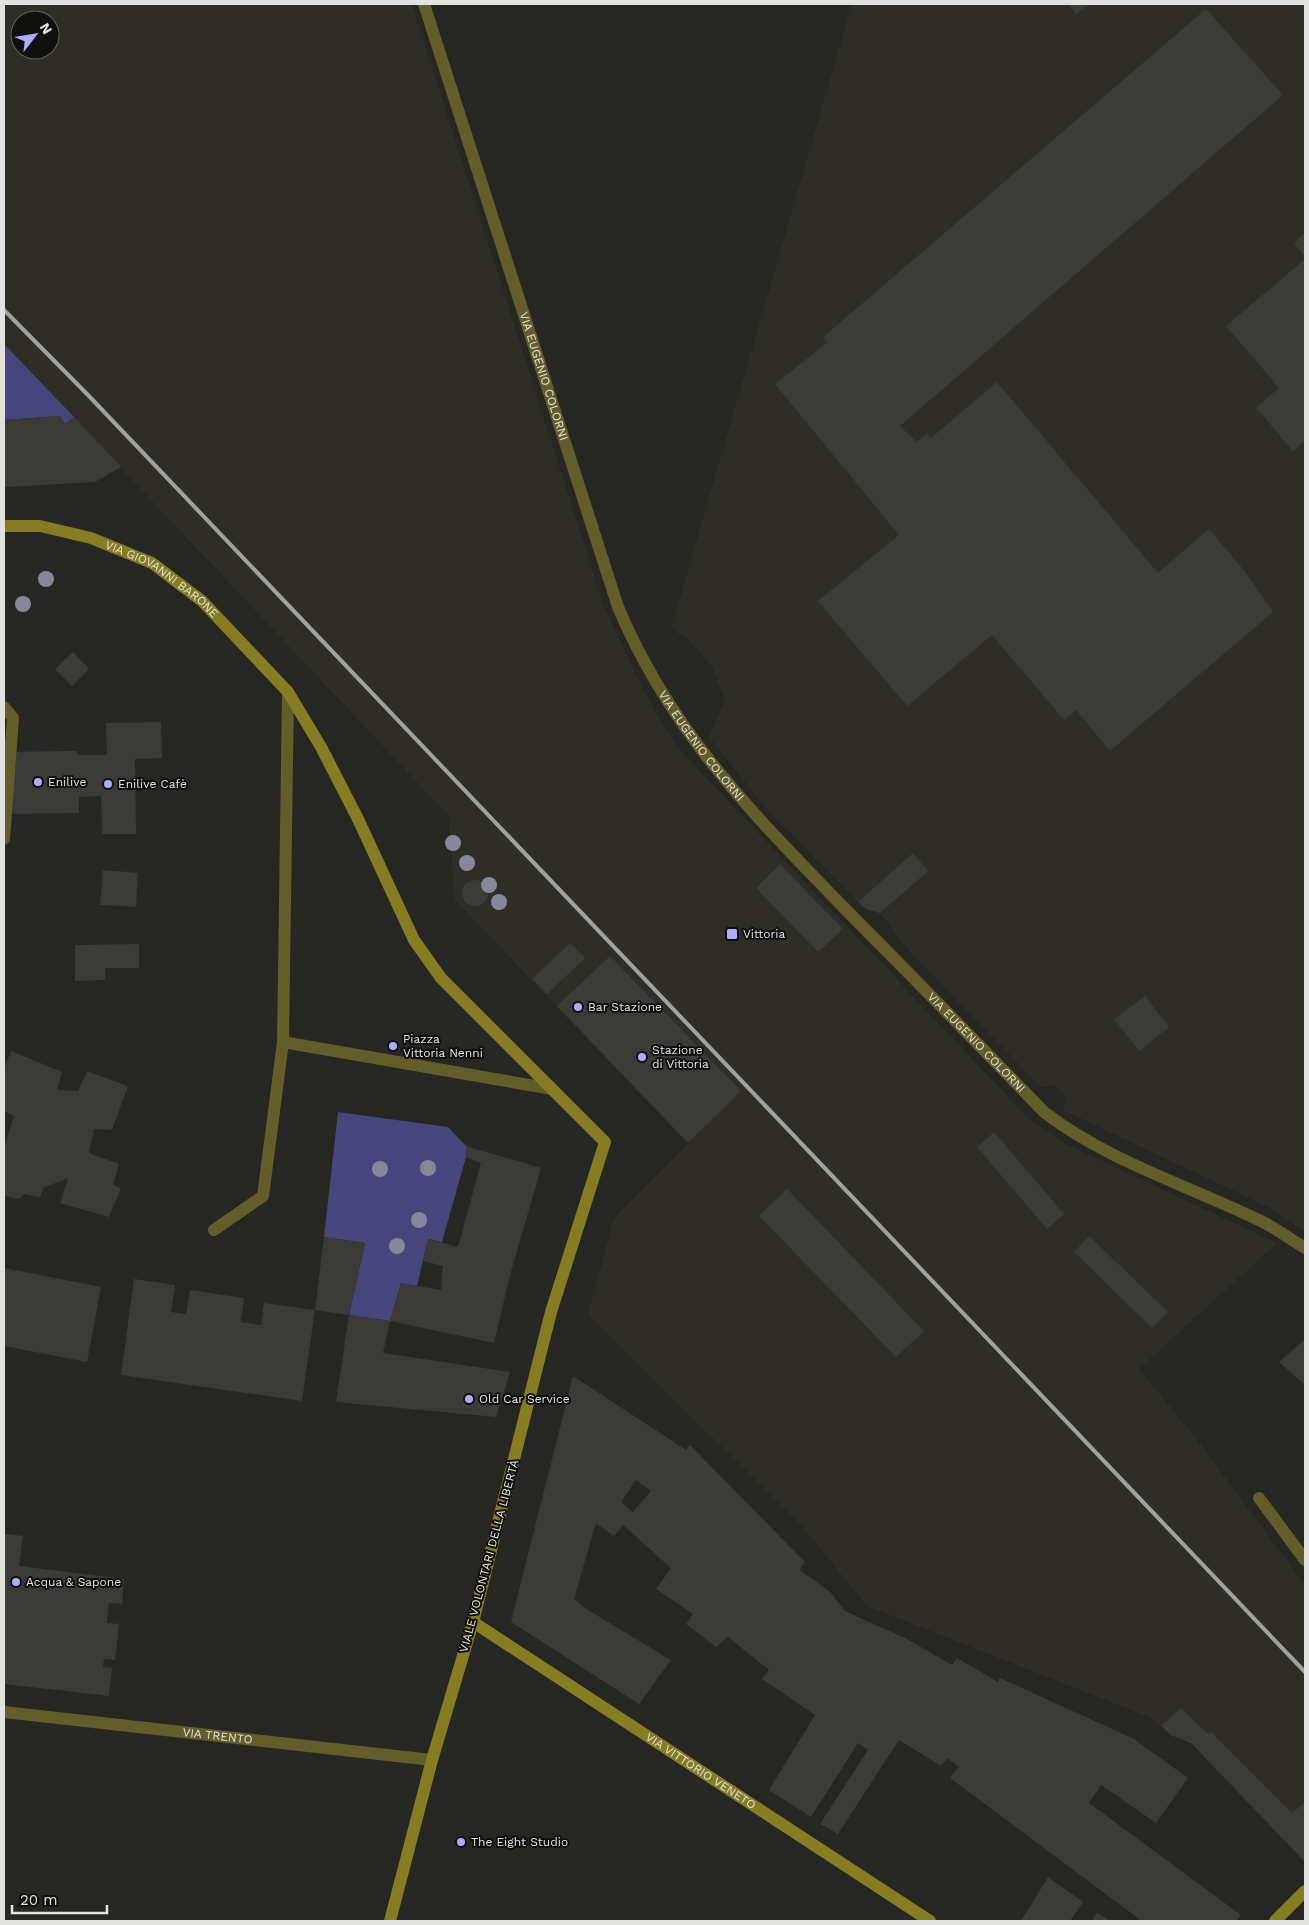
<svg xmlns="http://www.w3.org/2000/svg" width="1309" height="1925" font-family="'Work Sans',sans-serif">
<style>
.built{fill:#2f2e26;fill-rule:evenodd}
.green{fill:#46457c}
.building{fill:#3a3a37;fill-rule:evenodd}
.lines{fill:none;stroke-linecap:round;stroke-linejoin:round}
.lane{stroke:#635d2b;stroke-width:12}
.street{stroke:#635d2b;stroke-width:12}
.secondary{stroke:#867c24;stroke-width:12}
.rail{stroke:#a1a19f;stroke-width:4}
.tree{fill:#86879a}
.poi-dot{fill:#adaefb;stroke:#0f0f0e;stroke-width:2}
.labels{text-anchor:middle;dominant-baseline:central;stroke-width:4;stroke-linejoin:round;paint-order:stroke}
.street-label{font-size:12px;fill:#e2e2e0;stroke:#0f0f0e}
.poi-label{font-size:12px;fill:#e2e2e0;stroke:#0f0f0e;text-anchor:start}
</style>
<rect width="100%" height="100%" fill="#262623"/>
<g class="built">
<path d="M4,4H412L603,604L646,696L677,747L1028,1118L1064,1143L1277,1243L1139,1369L1195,1437L1305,1585V1802L1292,1813L1211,1732L1207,1733L1181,1708L1161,1726L1149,1717L867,1606L799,1523L588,1315L614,1218L688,1143L455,900L448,815L4,344ZM20,20H50V50H20Z"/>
<path d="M852,4H1305V1232L1268,1207L1063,1110L1065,1096L1054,1085L1041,1087L910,952L880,913L866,909L858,902L770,813L709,737L725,700L712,667L689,640L671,629Z"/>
</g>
<g class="green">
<path d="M4,344L74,417L65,424L59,416L4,420Z"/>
<path d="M338,1112L448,1127L466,1146V1157L442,1242L428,1239L417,1286L401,1283L390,1321L349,1315L365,1243L324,1237Z"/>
</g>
<g class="building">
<path d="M1069,4H1091L1076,14Z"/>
<path d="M1206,9L1283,95L900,426L917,442L927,433L931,438L997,382L1158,573L1209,529L1243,569L1273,612L1110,751L1076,710L1064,720L992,635L907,706L818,601L899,535L775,384L828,342L823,337Z"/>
<path d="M1305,233V257L1294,243Z"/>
<path d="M1305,259V440L1293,451L1256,408L1279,388L1226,326Z"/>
<path d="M60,416L65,424L74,417L121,467L95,482L4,487V420Z"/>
<path d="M73,652L89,669L72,686L55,669Z"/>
<path d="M161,722L162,758L135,759L136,834H102L101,796L79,797V813L4,814V752L77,751L78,755H107L106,723Z"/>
<path d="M913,853L928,871L880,913L866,909L858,902Z"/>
<path d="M780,864L843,929L818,952L756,888Z"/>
<path d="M103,870L138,873L136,907L100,905Z"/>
<circle cx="475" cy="893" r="13"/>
<path d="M570,943L585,958L547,994L532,979Z"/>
<path d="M139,944V968H105V980L75,981V945Z"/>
<path d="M610,956L741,1091L688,1143L557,1006Z"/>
<path d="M1145,996L1169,1027L1139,1051L1114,1019Z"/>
<path d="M11,1051L62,1072L57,1090L78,1091L87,1071L128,1086L112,1130L94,1129L89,1153L119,1164L113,1185L121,1188L109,1217L60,1203L68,1178L43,1188L40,1197L23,1194L19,1199L4,1196V1147L14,1116L4,1111V1069Z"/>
<path d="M994,1132L1064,1214L1047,1229L977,1147Z"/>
<path d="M466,1146L541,1168L510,1275L494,1343L390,1321L401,1283L441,1290L443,1266L423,1261L428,1239L458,1247L481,1163L466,1157Z"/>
<path d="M787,1189L924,1331L896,1357L759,1216Z"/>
<path d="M1089,1236L1168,1312L1152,1328L1074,1252Z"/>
<path d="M324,1237L365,1243L349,1315L315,1310Z"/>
<path d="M4,1268L101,1287L87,1362L4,1346Z"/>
<path d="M134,1279L175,1285L171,1312L186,1314L190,1290L244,1298L241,1322L261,1325L264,1303L315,1310L302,1401L121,1375Z"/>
<path d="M349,1315L390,1321L383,1353L510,1372L496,1417L336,1402Z"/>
<path d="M1305,1339V1385L1279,1362Z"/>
<path d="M573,1376L686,1450L690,1445L805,1562L800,1570L830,1592L845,1611L905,1638L952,1665L957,1658L998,1682L1000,1678L1134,1739L1188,1778L1156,1823L1101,1785L1089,1803L1241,1915L1236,1921H1142L950,1778L959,1767L947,1758L941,1766L899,1740L838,1834L820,1824L868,1750L858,1743L811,1817L769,1790L815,1715L762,1679L769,1670L728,1637L716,1647L686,1624L693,1614L656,1589L671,1568L623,1525L614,1536L596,1523L574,1599L588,1610L671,1660L639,1704L511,1622ZM636,1480L651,1491L633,1512L621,1502Z"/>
<path d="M4,1534L23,1536L19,1566L124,1579L122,1604L109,1603L107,1623L119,1624L115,1660L104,1659L103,1667L112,1668L109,1696L4,1684Z"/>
<path d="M1181,1708L1207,1733L1211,1732L1292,1813L1305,1802V1862L1192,1744L1171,1735L1161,1726Z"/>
<path d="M1048,1877L1083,1902L1070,1921H1021Z"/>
<path d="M1097,1913L1110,1921H1092Z"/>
</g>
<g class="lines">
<path class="lane" d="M4,707L13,718L4,839"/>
<g class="street">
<path id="s1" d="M424,4L618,607C672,735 756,817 851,915C916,980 980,1046 1044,1112C1109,1162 1190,1186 1263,1222C1277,1229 1291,1240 1305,1248"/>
<path d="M283,1042L552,1089"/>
<path d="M214,1230L263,1196L283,1042L288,692"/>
<path d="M1259,1498L1305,1560"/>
<path id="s2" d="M4,1712L432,1760"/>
</g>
<g class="secondary">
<path id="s3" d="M4,526H40L91,538L152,563L202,601L288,692L321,747L358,819L414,940L441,978L605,1142L551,1312L473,1622L432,1760L390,1921"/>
<path id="s4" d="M473,1622L930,1921"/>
<path d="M1275,1921L1305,1891"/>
</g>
<path class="rail" d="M4,310L87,394L1305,1672"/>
</g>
<g class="tree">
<circle cx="46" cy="579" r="8"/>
<circle cx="23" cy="604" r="8"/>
<circle cx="453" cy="843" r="8"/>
<circle cx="467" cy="863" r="8"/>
<circle cx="489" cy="885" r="8"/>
<circle cx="499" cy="902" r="8"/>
<circle cx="428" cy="1168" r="8"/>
<circle cx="380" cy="1169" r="8"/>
<circle cx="419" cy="1220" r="8"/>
<circle cx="397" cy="1246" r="8"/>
</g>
<g class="poi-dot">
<circle cx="38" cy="782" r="5"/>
<circle cx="108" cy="784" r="5"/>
<rect x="726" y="928" width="12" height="12" rx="2.5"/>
<circle cx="578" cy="1007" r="5"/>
<circle cx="393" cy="1046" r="5"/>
<circle cx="642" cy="1057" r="5"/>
<circle cx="469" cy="1399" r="5"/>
<circle cx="16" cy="1582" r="5"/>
<circle cx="461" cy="1842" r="5"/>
</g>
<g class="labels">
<g class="street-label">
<text stroke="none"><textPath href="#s1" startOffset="391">VIA EUGENIO COLORNI</textPath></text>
<text stroke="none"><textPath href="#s3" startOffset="171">VIA GIOVANNI BARONE</textPath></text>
<text stroke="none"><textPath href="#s1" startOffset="796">VIA EUGENIO COLORNI</textPath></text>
<text stroke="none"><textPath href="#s1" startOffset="1201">VIA EUGENIO COLORNI</textPath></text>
<text transform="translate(489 1556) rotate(-75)">VIALE VOLONTARI DELLA LIBERTÀ</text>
<text stroke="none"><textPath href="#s2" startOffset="215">VIA TRENTO</textPath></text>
<text stroke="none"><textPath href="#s4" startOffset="272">VIA VITTORIO VENETO</textPath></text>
</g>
<g class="poi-label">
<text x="48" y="782">Enilive</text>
<text x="118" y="784">Enilive Cafè</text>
<text x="743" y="934">Vittoria</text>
<text x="588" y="1007">Bar Stazione</text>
<text x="403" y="1039">Piazza<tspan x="403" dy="14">Vittoria Nenni</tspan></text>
<text x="652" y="1050">Stazione<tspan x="652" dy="14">di Vittoria</tspan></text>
<text x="479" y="1399">Old Car Service</text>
<text x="26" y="1582">Acqua &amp; Sapone</text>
<text x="471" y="1842">The Eight Studio</text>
</g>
</g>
<rect width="1309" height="1925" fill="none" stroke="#e2e2e0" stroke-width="10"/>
<g transform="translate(35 35) rotate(59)"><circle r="24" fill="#0f0f0e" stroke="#636362"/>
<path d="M0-4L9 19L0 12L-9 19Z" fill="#adaefb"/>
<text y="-8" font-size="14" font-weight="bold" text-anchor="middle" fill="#e2e2e0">N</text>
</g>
<path d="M12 1905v8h95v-8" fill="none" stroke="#e2e2e0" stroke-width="2.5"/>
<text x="20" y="1905" font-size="15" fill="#e2e2e0" stroke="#0f0f0e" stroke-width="4" paint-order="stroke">20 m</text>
</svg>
